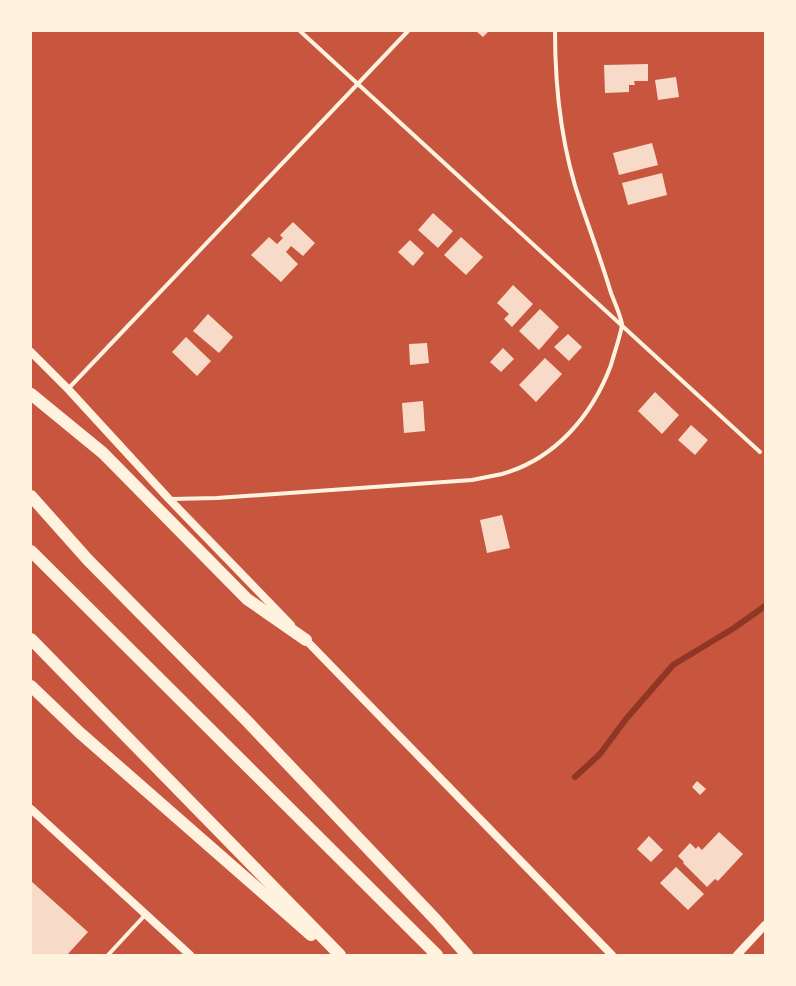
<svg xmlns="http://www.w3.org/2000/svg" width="796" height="986" viewBox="0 0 796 986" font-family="Manrope,sans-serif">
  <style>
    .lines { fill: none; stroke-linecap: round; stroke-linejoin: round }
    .stream { stroke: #8f3625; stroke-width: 6 }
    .building { fill: #f7dbc8 }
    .minor { stroke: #fff3e0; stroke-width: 4 }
    .secondary { stroke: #fff3e0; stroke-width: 8 }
    .motorway { stroke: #fff3e0; stroke-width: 12 }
  </style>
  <rect width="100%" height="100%" fill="#c8553d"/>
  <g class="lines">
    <!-- stream -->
    <path class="stream" d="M575 777 600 754 626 719 673 665 734 628 765 606"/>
  </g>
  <!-- building -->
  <g class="building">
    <path d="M476 31H489L483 37Z"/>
    <path d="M648 64V81H634L635 85H629V92L605 93 604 65Z"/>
    <path d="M676 77 679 97 658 100 655 80Z"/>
    <path d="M652 143 658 165 619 175 613 153Z"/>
    <path d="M662 173 667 195 628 205 622 183Z"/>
    <path d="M433 213 453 231 438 248 418 230Z"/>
    <path d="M293 222 315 243 303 256 291 246 286 252 298 264 281 282 251 255 269 237 277 244 283 238 280 235Z"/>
    <path d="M461 237 483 257 466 275 444 255Z"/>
    <path d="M410 240 424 253 413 266 398 252Z"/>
    <path d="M513 285 533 304 512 327 504 319 509 314 497 303Z"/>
    <path d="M540 309 559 327 539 350 519 331Z"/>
    <path d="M208 314 233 337 219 353 193 331Z"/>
    <path d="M568 334 582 347 569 361 554 347Z"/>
    <path d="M186 337 211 361 197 376 172 352Z"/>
    <path d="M427 343 429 363 410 365 409 344Z"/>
    <path d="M503 348 514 359 501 372 490 362Z"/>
    <path d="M545 358 562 374 536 402 519 385Z"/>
    <path d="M655 392 679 415 662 434 638 411Z"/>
    <path d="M423 401 425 431 404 433 402 403Z"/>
    <path d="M691 425 708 440 695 455 678 440Z"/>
    <path d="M502 515 510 548 487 553 480 520Z"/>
    <path d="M697 781 706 789 700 795 692 787Z"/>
    <path d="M719 832 743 854 718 881 715 879 707 887 683 863 684 862 678 856 690 843 696 849 698 846 702 850Z"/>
    <path d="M649 836 663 850 651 862 637 849Z"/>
    <path d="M676 867 704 894 688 910 660 883Z"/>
    <path d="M31 881 88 932 67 955H31Z"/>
  </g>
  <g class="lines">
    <!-- minor -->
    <g class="minor">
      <path d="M300 31 760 452"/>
      <path d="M68 389 408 31"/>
      <path d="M171 499 217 498 472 480C482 478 492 476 502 474 555 459 592 416 611 365 613 357 622 331 622 324 620 314 615 303 611 293 602 263 591 233 581 204 562 150 555 88 555 31"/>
      <path d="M108 955 146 914"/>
    </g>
    <!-- secondary -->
    <g class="secondary">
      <path d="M31 352 68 389 169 499 291 625"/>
      <path d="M303 637 612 955"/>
      <path d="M31 809 190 955"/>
      <path d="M737 955 765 925"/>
    </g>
    <!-- motorway -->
    <g class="motorway">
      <path d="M31 394 103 453 247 599 306 640"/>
      <path d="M31 496 88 560 246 720 436 920 467 955"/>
      <path d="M31 551 437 955"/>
      <path d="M31 639 340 955"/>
      <path d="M31 686 79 732 311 935"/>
    </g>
  </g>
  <!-- border -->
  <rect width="796" height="986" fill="none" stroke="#fff3e0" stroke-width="64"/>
</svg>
